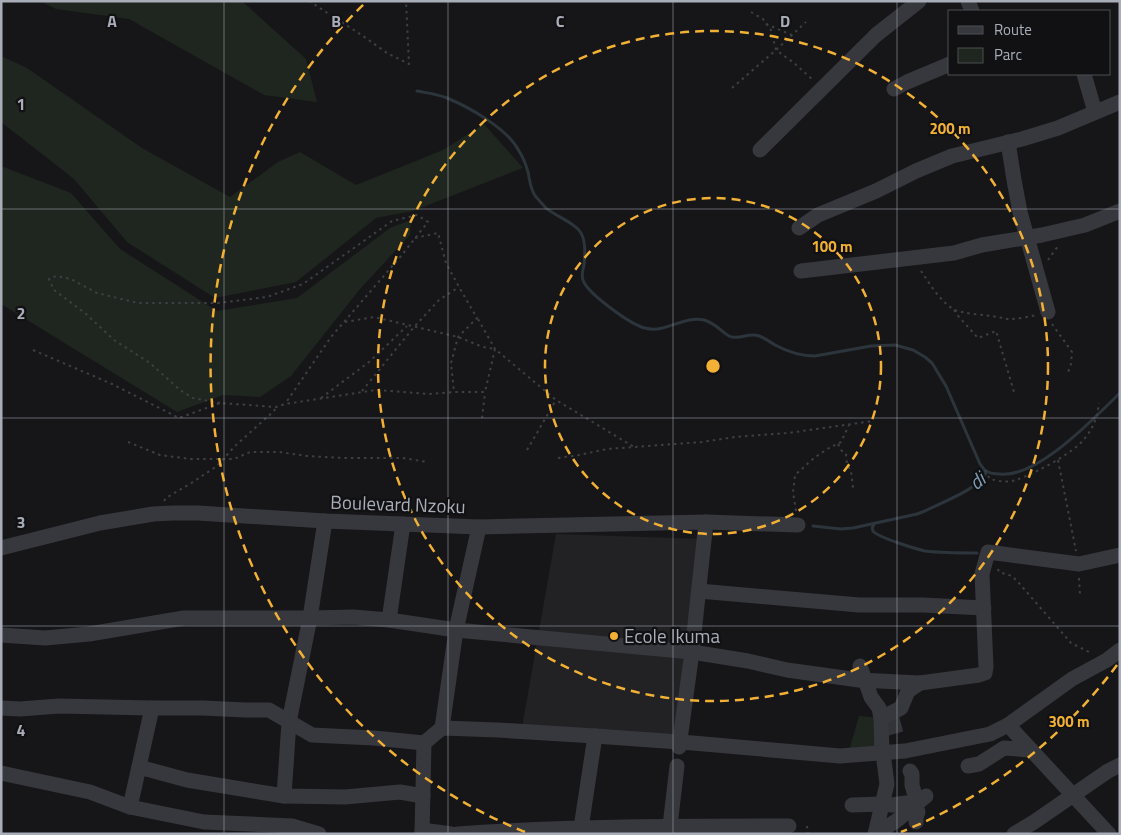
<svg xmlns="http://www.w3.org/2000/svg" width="1121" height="835" viewBox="0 0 1121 835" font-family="'Titillium Web',sans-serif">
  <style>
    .built { fill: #222225 }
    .green { fill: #1e261f }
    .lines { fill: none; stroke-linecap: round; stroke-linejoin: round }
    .stream { stroke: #2c353c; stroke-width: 3 }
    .minor-tunnel { stroke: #333438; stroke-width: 15; stroke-dasharray: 15 8; stroke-linecap: butt }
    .path { stroke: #3d3f44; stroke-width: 2; stroke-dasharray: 2.5 4; stroke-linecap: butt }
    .minor { stroke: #37383d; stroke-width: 15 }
    .grid { fill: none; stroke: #a8adb8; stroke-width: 1; stroke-opacity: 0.55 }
    .ring { fill: none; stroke: #f2b134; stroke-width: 2.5; stroke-dasharray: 9 6 }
    .poi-dot { fill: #f2b134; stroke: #111113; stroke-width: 2 }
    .labels { text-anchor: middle; stroke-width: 4.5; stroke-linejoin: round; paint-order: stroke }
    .street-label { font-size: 19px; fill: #a8adb8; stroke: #111113 }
    .poi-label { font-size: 19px; fill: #a8adb8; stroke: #111113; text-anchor: start }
    .water-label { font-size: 20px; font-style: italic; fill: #7f9bb3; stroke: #111113 }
    .grid-label { font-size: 16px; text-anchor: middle; font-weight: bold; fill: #a8adb8; stroke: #111113; stroke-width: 4.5; stroke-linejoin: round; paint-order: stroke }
    .centre { fill: #f2b134; stroke: #111113; stroke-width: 2.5 }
    .ring-label { font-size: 15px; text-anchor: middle; font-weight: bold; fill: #f2b134; stroke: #111113; stroke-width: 4.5; stroke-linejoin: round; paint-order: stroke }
  </style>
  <rect width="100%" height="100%" fill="#161618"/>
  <!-- built -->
  <path class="built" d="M556 534 702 539 678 743 521 733Z"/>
  <!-- green -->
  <g class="green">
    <path d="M40 1H242L306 59 317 102 264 95 129 19 56 9Z"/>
    <path d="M1 56 27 68 142 148 230 197 278 162 300 152 356 185 443 150 484 124 523 168 413 211 376 218 296 282 215 298 127 242 74 179 1 122Z"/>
    <path d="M1 166 71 193 120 249 217 311 297 298 390 228 411 220 410 235 360 289 291 376 260 397 223 395 177 412 1 304Z"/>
    <path d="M859 716 881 718 882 753 848 754Z"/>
  </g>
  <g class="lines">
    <!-- stream -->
    <g class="stream">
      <path d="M417 91C427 93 437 94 447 98 469 107 508 129 519 151 523 157 526 165 528 172 530 181 530 189 536 197 539 200 543 205 546 208 555 216 578 224 582 235 586 244 585 256 584 265 583 270 581 275 583 280 587 293 631 325 645 328 665 334 684 315 704 320 717 324 720 331 729 336 739 341 748 332 759 336 765 338 770 342 775 345 788 352 801 356 815 356L871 346 895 345 913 350 925 357 932 363 946 386 980 464C982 466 983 469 985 470 989 474 995 474 1000 474 1038 478 1094 418 1120 393"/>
      <path d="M874 524C873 527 871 527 873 531 877 537 916 549 925 551 942 553 960 553 977 553"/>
      <path d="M813 526 841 529 853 528 917 514 925 511C940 503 979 489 986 473L985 471"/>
    </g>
    <!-- minor-tunnel -->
    <path class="minor-tunnel" d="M892 719 897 737"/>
    <!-- path -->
    <g class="path">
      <path d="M309 1 363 36 387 53 409 64 406 1"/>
      <path d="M751 12 763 19 771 30 776 50 794 63 813 80"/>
      <path d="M766 24 792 35"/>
      <path d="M732 88 776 50 806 22"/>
      <path d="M415 238 438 233 446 263 459 287 477 318 458 337 451 363 454 392"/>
      <path d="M1048 260 1058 246"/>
      <path d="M921 271C930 284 939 300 953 309 962 314 987 315 998 317 1002 318 1006 319 1010 319 1018 319 1028 317 1036 315"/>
      <path d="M954 310 959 317 978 338 996 331 1014 392"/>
      <path d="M478 319 495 349"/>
      <path d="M345 322 374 317 458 337 483 347 495 349"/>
      <path d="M1052 324 1072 352 1071 364 1067 375"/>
      <path d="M33 350 112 384 179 418 220 403 276 407 285 404 376 390 429 394 454 392H485L495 349 556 400 634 447"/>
      <path d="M362 391 414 327 439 300 459 287"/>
      <path d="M321 398 369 362 407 326"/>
      <path d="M220 403 193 398 180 390 150 363 114 340 85 313 54 290 49 279 56 276 71 279 97 293 138 303H218L267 297 303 284 392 221 417 215 428 222 401 256 331 337 285 404"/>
      <path d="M482 418 485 393"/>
      <path d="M128 442 160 455 191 459H234L250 452H279L307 456 343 458H403L427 462"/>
      <path d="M838 444 841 450 846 454 847 464 851 471 853 488"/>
      <path d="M527 450 556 400"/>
      <path d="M558 458 579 455 607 449 702 442 735 437 788 433 873 421"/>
      <path d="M1058 460 1076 551"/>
      <path d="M985 470 990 479C998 481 1008 483 1016 480 1034 474 1074 453 1085 438 1094 427 1097 417 1099 403"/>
      <path d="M164 501 166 498 193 482 217 466 235 446 274 411 276 407"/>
      <path d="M796 511 793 492 795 475 814 458 829 448 841 442 849 425"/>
      <path d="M998 569 999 572 1012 576 1018 582 1071 643 1091 653"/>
      <path d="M1079 578 1080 595"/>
      <path d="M807 826 808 834"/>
    </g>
    <!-- minor -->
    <g class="minor">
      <path d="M968 1 972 11"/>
      <path d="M1084 74 1095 112"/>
      <path d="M894 89 907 82 950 64"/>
      <path d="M1008 142 1014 180 1020 212 1048 312"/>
      <path d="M760 150 876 35 919 1"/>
      <path d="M799 228 818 215 876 191 916 171 952 156 1022 139 1058 128 1120 102"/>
      <path d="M801 271 954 253 982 245 1042 235 1085 225 1120 211"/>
      <path d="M1 548 100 523 153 514 173 513H198L325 521 479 527 706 522 798 525"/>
      <path d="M699 591 859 605H923L984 608"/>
      <path d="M389 620 403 524"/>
      <path d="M1 635 45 638 89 634 184 618H310L353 617 389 620 456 630 692 652 748 661 787 670 859 680 920 683 979 675 985 673 986 667 982 574 988 552 1079 564 1120 555"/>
      <path d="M860 666 871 697 879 708 881 718 882 753"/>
      <path d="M1 708 20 709 59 706 152 708H203L245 710H269L312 735 374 738 424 743 442 728 498 730 595 736 693 743 840 756 905 751 990 734 1008 725 1072 679 1107 660 1120 650"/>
      <path d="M881 718 901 708 908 691 920 683"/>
      <path d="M1008 725 1109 834"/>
      <path d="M442 728 456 630 479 527"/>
      <path d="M679 747 692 652 706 522"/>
      <path d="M968 766 979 764 1004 748 1031 750"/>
      <path d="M139 767 187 780 284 796 345 797 400 792 423 796"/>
      <path d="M910 771 912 774V785L917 803"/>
      <path d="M1 773 90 792 130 807 204 822 292 826 319 834"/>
      <path d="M284 796 289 722 310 618 325 521"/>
      <path d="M852 805 882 804 892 805 906 803 915 805 918 812 916 817V822"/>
      <path d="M130 807 152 708"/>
      <path d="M670 826 677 766"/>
      <path d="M581 828 595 736"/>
      <path d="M422 830 451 834"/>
      <path d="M422 834 424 743"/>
      <path d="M457 834C567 826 678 826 789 826"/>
      <path d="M875 834 887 784 883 753"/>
      <path d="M876 834 896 821 926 796"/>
      <path d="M1014 834 1034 822 1108 771 1120 765"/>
    </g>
  </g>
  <!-- grid -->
  <path class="grid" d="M224 1V834M448 1V834M673 1V834M897 1V834M1 209H1120M1 418H1120M1 626H1120"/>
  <!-- distance rings -->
  <g class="ring">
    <circle cx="713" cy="366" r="168"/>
    <circle cx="713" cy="366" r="335"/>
    <path d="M1117 665A503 503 0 0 1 901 832M525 832A503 503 0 0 1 364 4"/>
  </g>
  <!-- markers -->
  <circle class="poi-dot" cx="614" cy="636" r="5"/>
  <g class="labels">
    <!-- street labels -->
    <g class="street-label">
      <text transform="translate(398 504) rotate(2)" y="7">Boulevard Nzoku</text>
    </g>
    <!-- poi labels -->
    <g class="poi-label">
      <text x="624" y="643">Ecole Ikuma</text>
    </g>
    <!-- water labels -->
    <g class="water-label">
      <text transform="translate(977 481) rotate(-39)" y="7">di</text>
    </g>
  </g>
  <g class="grid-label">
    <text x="112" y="27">A</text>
    <text x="336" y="27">B</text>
    <text x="560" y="27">C</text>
    <text x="785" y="27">D</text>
    <text x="21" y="110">1</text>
    <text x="21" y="319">2</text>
    <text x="21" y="528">3</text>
    <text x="21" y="736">4</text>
  </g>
  <circle cx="713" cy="366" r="8" class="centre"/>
  <g class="ring-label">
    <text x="950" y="134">200 m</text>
    <text x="832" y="252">100 m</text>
    <text x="1069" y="727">300 m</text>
  </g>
  <!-- border -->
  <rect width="1121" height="835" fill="none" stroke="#a8adb8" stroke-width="5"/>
  <!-- legend -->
  <rect x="948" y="10" width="162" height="65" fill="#111113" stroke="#4d4f55"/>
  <rect x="958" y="26" width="25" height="8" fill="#37383d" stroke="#4d4f55"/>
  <text x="994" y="35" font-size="15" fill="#a8adb8">Route</text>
  <rect x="958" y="48" width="25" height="15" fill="#1e261f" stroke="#4d4f55"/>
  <text x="994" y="60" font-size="15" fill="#a8adb8">Parc</text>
</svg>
